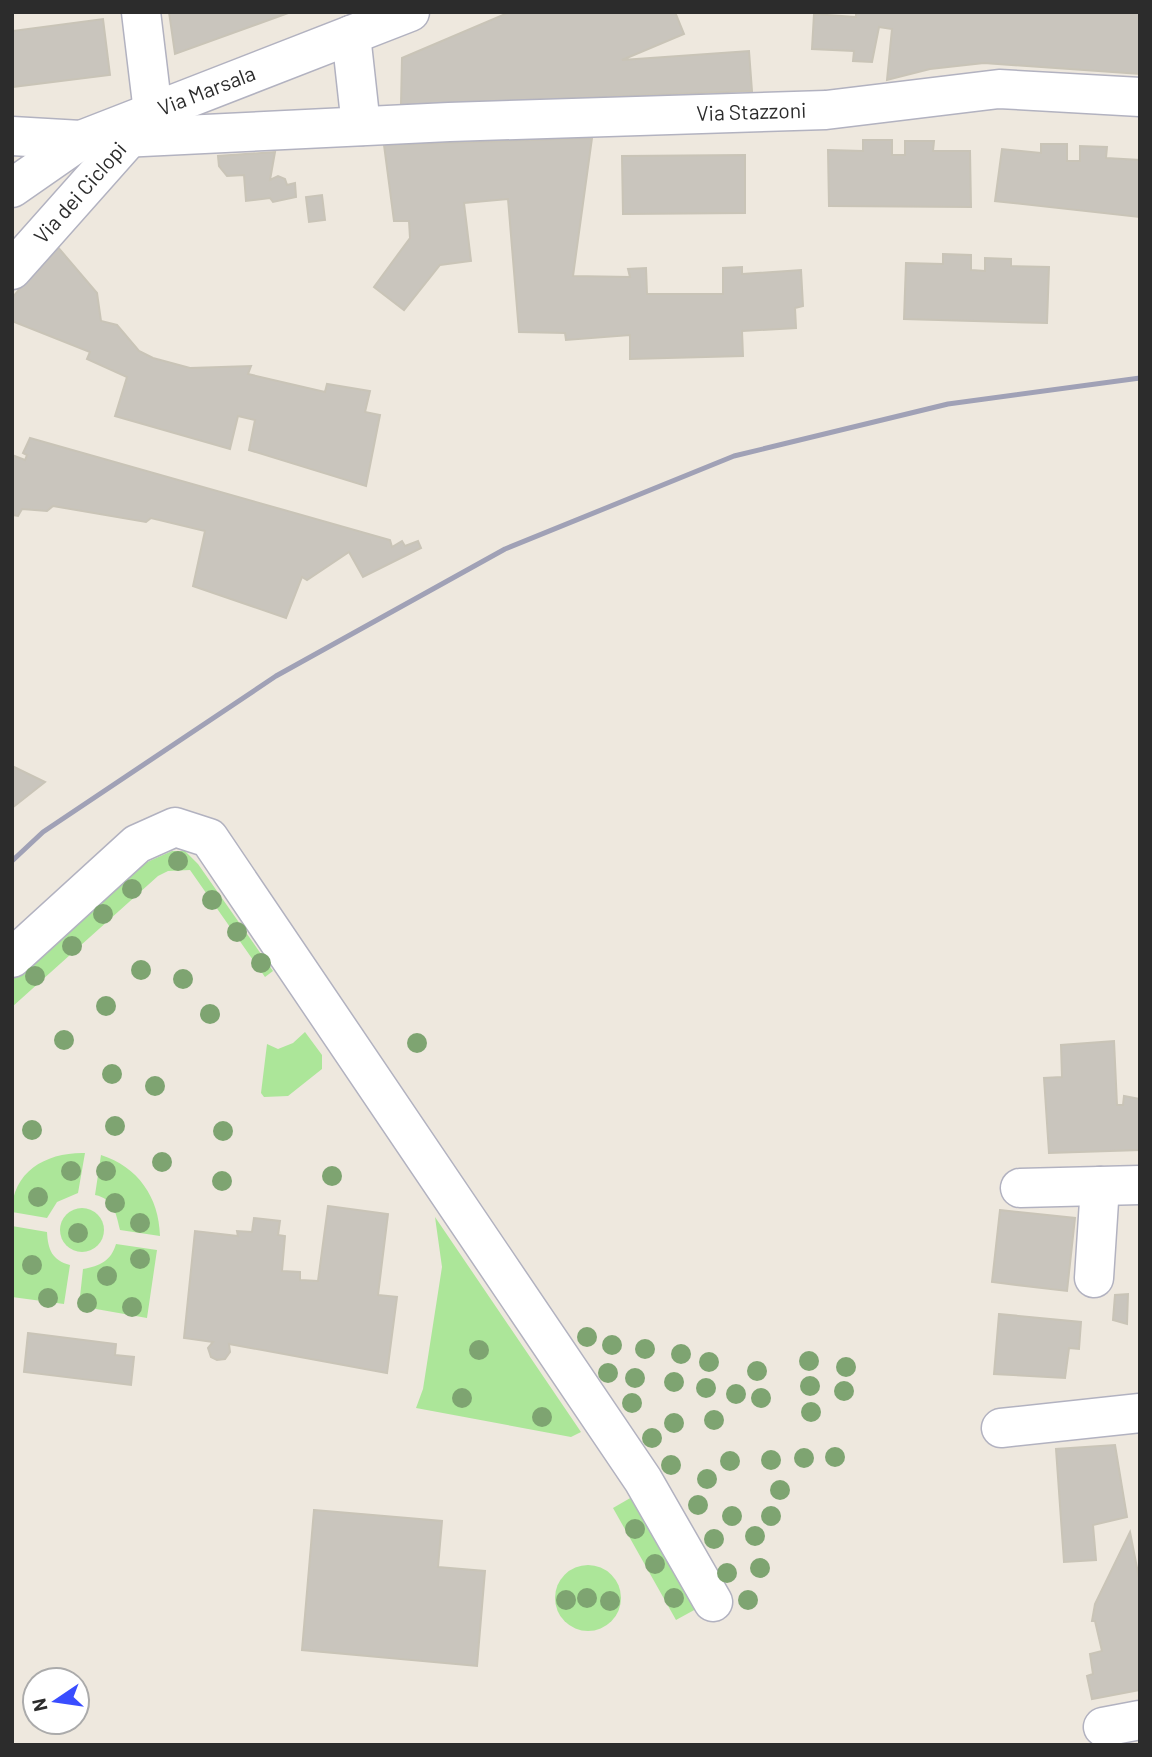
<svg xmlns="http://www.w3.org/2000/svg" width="1152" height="1757" viewBox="0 0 1152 1757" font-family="Barlow,sans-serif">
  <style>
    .green { fill: #ace699 }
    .building { fill: #c9c5bd; stroke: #c9c4b7; stroke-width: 2 }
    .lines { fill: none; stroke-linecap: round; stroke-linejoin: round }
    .minor-casing { stroke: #b2b2c0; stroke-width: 41 }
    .secondary-casing { stroke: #b2b2c0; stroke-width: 41 }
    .minor { stroke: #fff; stroke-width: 38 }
    .secondary { stroke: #fff; stroke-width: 38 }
    .rail { stroke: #a0a1b6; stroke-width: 5 }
    .tree { fill: #7ea471 }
    .labels { text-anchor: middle; stroke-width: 7; stroke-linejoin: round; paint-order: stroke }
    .street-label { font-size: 21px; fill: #2c2c2c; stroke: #fff }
  </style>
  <rect width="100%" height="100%" fill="#eee8de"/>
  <!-- green -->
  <g class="green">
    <path d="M172 851H185L198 864 273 971 265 977 190 870 168 871 158 876 12 1007V980L145 863Z"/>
    <path d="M305 1032 322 1055V1069L288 1096 264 1097 261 1093 267 1044 278 1049 293 1043Z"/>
    <path d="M85 1153 78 1193 57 1202 47 1218 12 1212C12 1171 47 1152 85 1153Z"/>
    <path d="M101 1155C138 1167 159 1197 160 1236L120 1230C116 1213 114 1199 95 1195Z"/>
    <circle cx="82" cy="1230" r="22"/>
    <path d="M435 1217 581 1432 571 1437 416 1408 423 1389 442 1267Z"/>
    <path d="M12 1226 47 1232C48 1250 52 1260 70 1265L64 1304 12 1297Z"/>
    <path d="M116 1244 157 1250 147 1318 79 1306 83 1269C100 1266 111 1261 116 1244Z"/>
    <path d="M632 1497 696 1609 676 1620 613 1508Z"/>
    <circle cx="588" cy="1598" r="33"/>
  </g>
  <!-- building -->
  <g class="building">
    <path d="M169 12H291L175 54Z"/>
    <path d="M510 12H675L684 34 622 60 749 51 752 91 401 105 402 58Z"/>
    <path d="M856 12H1140V74L984 63 930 69 887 80 892 29 879 27 872 62 853 61 854 51 812 49 814 14 856 17Z"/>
    <path d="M103 19 110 75 12 87V28L13 31Z"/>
    <path d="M592 138 573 276 630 277 628 269 646 268 647 294H723V268L742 267V274L801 270 803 306 795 308 796 328 742 331 743 356 630 359V335L566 340 565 333 519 332 508 199 464 203 471 261 440 265 404 310 374 287 410 238 409 221H394L384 145Z"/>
    <path d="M863 140H892V155H905V141H934L933 151H970L971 207 829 206 828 150 863 151Z"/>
    <path d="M1041 144H1067V161H1080V146L1107 147 1106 158 1140 160 1139 217 995 201 1002 149 1041 153Z"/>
    <path d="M275 152 270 180 278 176 285 179 287 185 295 183 296 197 273 202 270 198 246 201 244 175 227 176 219 166 218 156Z"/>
    <path d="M745 155V213L623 214 622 156Z"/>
    <path d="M322 195 325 220 309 222 306 197Z"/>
    <path d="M56 245 97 293 101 321 117 325 139 351 153 358 190 368 251 366 248 374 325 392 327 384 370 391 365 412 380 415 366 486 249 450 255 420 238 416 230 449 115 416 127 377 87 359 90 352 12 321V298Z"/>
    <path d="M943 254 971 255V270L985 271V258L1011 259V266L1049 267 1047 323 904 319 906 263 943 264Z"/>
    <path d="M30 438 390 540 392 547 402 541 405 546 418 541 421 548 363 577 349 552 307 580 302 577 286 618 193 586 205 531 151 518 146 522 53 506 47 511 22 509 18 516 12 515V455L25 460 27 455 23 453Z"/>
    <path d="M12 766 45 782 12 808Z"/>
    <path d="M1114 1041 1117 1105H1123L1124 1096 1140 1099V1150L1049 1153 1044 1078 1062 1077 1061 1045Z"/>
    <path d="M328 1206 388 1214 378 1295 397 1297 387 1373 229 1344 230 1352 225 1359 217 1360 211 1357 208 1348 213 1342 184 1338 195 1231 238 1236 237 1231 252 1232 254 1218 280 1221 278 1235 285 1236 282 1271 300 1272V1280L318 1281Z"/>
    <path d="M1000 1210 1075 1218 1067 1291 992 1282Z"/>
    <path d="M1128 1294 1127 1324 1113 1320 1115 1295Z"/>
    <path d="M999 1314 1081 1322 1079 1349 1069 1348 1065 1378 994 1374Z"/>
    <path d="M28 1333 116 1344 115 1355 134 1357 131 1385 24 1372Z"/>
    <path d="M1115 1445 1127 1517 1093 1525 1096 1560 1064 1562 1056 1449Z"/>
    <path d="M314 1510 442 1521 438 1567 485 1571 477 1666 302 1650Z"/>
    <path d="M1130 1532 1140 1583V1690L1092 1699 1087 1676 1093 1674 1090 1654 1102 1651 1095 1621H1092L1095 1604Z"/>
  </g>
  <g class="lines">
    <defs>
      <g id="minor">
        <path d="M141 12 153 112"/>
        <path d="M351 35 361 126"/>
        <path id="s1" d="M12 136 81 140 449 122 826 110 999 89 1140 97"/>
        <path id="s2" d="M12 270 139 127"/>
        <path d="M12 958 137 844 175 827 209 838 643 1480 713 1602"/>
        <path d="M1020 1188 1140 1185"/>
        <path d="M1094 1278 1100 1186"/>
        <path d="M1001 1428 1140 1413"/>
        <path d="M1103 1727 1140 1720"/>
      </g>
      <g id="secondary">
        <path id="s3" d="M12 188 81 140 410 12"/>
      </g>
    </defs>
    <!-- minor casing -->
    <use href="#minor" class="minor-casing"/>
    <!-- secondary casing -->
    <use href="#secondary" class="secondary-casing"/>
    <!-- minor -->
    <use href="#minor" class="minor"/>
    <!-- secondary -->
    <use href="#secondary" class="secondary"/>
    <!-- rail -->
    <path class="rail" d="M12 861 43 832 276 676 505 549 734 456 948 404 1140 378"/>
  </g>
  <!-- trees -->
  <g class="tree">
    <circle cx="178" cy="861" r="10"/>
    <circle cx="132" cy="889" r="10"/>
    <circle cx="212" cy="900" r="10"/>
    <circle cx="103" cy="914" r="10"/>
    <circle cx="237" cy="932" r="10"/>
    <circle cx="72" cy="946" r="10"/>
    <circle cx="261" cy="963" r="10"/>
    <circle cx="141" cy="970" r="10"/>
    <circle cx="35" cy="976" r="10"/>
    <circle cx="183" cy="979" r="10"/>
    <circle cx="106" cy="1006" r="10"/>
    <circle cx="210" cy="1014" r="10"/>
    <circle cx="64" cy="1040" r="10"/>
    <circle cx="417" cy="1043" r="10"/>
    <circle cx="112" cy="1074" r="10"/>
    <circle cx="155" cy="1086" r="10"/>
    <circle cx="115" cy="1126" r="10"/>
    <circle cx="32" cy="1130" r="10"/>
    <circle cx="223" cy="1131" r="10"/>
    <circle cx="162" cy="1162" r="10"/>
    <circle cx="71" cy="1171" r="10"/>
    <circle cx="106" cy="1171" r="10"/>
    <circle cx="332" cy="1176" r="10"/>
    <circle cx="222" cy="1181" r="10"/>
    <circle cx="38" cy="1197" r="10"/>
    <circle cx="115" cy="1203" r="10"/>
    <circle cx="140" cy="1223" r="10"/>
    <circle cx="78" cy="1233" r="10"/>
    <circle cx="140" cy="1259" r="10"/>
    <circle cx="32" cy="1265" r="10"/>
    <circle cx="107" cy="1276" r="10"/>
    <circle cx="48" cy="1298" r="10"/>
    <circle cx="87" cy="1303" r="10"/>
    <circle cx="132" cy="1307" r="10"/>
    <circle cx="587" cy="1337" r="10"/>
    <circle cx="612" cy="1345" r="10"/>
    <circle cx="645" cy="1349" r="10"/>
    <circle cx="479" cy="1350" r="10"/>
    <circle cx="681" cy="1354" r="10"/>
    <circle cx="809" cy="1361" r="10"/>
    <circle cx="709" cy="1362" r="10"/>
    <circle cx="846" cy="1367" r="10"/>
    <circle cx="757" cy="1371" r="10"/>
    <circle cx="608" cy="1373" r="10"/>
    <circle cx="635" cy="1378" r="10"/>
    <circle cx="674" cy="1382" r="10"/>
    <circle cx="810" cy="1386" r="10"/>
    <circle cx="706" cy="1388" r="10"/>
    <circle cx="844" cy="1391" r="10"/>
    <circle cx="736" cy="1394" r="10"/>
    <circle cx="462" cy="1398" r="10"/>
    <circle cx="761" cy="1398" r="10"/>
    <circle cx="632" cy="1403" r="10"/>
    <circle cx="811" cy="1412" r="10"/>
    <circle cx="542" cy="1417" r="10"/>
    <circle cx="714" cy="1420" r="10"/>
    <circle cx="674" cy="1423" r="10"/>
    <circle cx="652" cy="1438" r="10"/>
    <circle cx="835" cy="1457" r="10"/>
    <circle cx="804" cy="1458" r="10"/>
    <circle cx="771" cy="1460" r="10"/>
    <circle cx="730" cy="1461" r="10"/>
    <circle cx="671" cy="1465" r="10"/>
    <circle cx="707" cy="1479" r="10"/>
    <circle cx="780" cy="1490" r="10"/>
    <circle cx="698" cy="1505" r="10"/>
    <circle cx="732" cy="1516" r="10"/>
    <circle cx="771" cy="1516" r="10"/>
    <circle cx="635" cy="1529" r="10"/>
    <circle cx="755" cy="1536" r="10"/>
    <circle cx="714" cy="1539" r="10"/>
    <circle cx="655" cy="1564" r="10"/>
    <circle cx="760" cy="1568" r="10"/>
    <circle cx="727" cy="1573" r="10"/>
    <circle cx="587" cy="1598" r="10"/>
    <circle cx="674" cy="1598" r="10"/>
    <circle cx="566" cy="1600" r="10"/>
    <circle cx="748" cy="1600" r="10"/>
    <circle cx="610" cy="1601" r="10"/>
  </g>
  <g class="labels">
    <!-- street labels -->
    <g class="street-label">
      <text dy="7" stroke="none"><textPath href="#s3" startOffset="219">Via Marsala</textPath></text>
      <text dy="7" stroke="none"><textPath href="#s1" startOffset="740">Via Stazzoni</textPath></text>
      <text dy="7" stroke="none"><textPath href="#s2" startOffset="103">Via dei Ciclopi</textPath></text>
    </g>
  </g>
  <!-- border -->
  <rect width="1152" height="1757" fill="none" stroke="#2c2c2c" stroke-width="28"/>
  <!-- north arrow -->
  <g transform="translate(56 1701) rotate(257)"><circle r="33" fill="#ffffff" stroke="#ababab" stroke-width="2"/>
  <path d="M0-5L12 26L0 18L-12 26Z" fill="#394dff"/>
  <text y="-10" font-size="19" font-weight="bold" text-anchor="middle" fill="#2c2c2c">N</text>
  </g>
</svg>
